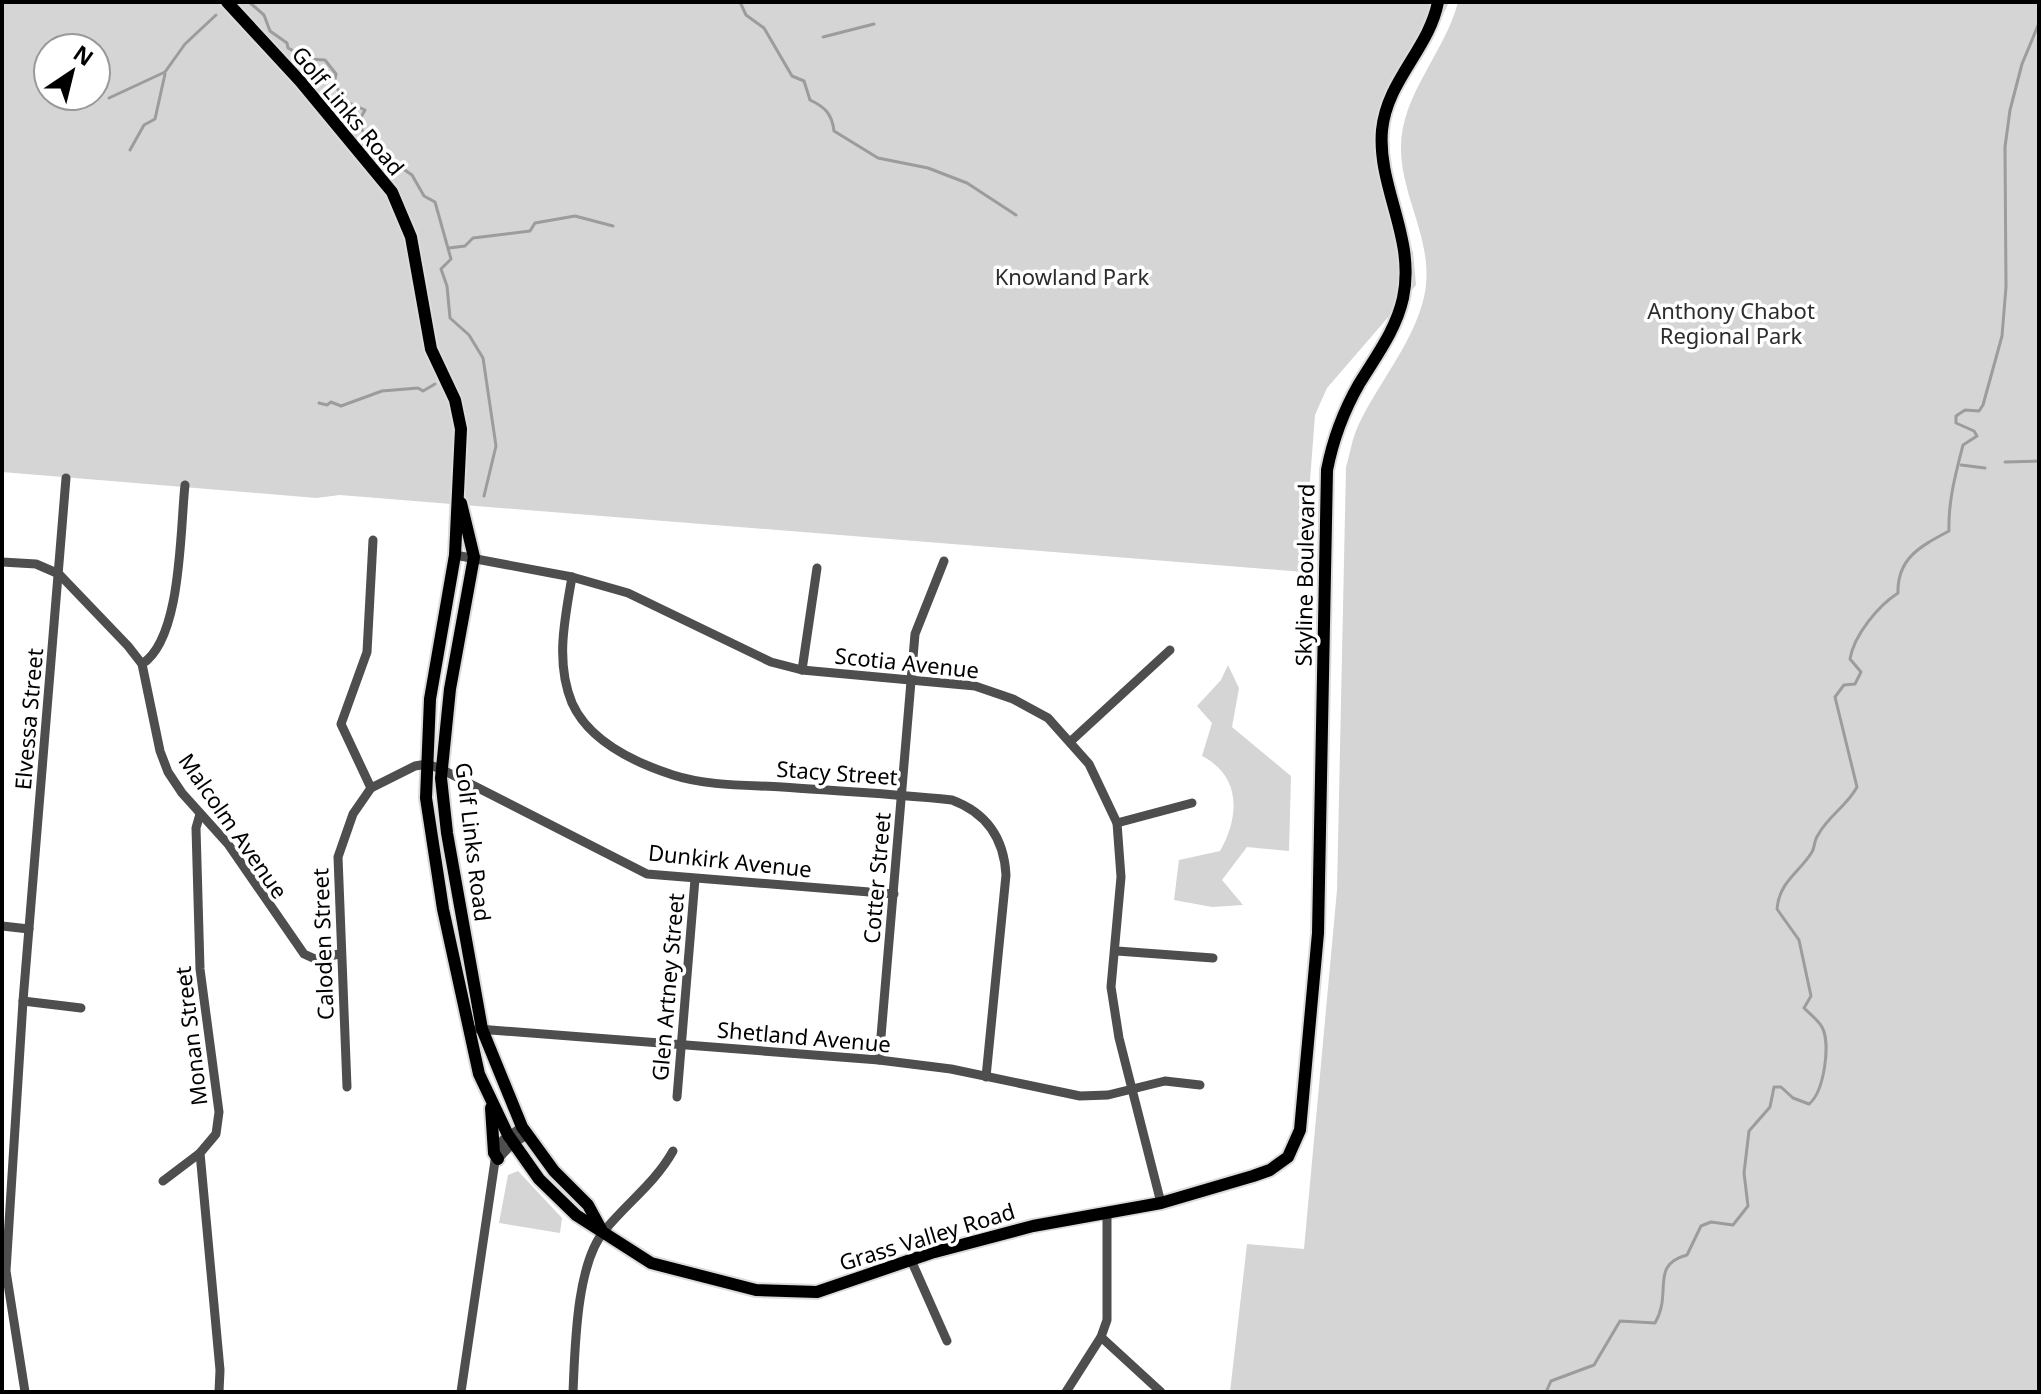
<svg xmlns="http://www.w3.org/2000/svg" width="2041" height="1394" viewBox="0 0 2041 1394" font-family="'Noto Sans',sans-serif">
  <style>
    .green { fill: #d5d5d5; fill-rule: evenodd }
    .lines { fill: none; stroke-linecap: round; stroke-linejoin: round }
    .stream { stroke: #9c9c9c; stroke-width: 3 }
    .major-casing { stroke: #dbdbdb; stroke-width: 16 }
    .minor { stroke: #4e4e4e; stroke-width: 9 }
    .major { stroke: #000; stroke-width: 12 }
    .labels { text-anchor: middle; stroke-width: 7; stroke-linejoin: round; paint-order: stroke }
    .street-label { font-size: 22px; fill: #000; stroke: #fff }
    .park-label { font-size: 22px; fill: #2c2c2c; stroke: #fff }
  </style>
  <rect width="100%" height="100%" fill="#fff"/>
  <!-- green -->
  <g class="green">
    <path d="M2 2H1449L1442 17 1428 32 1388 116 1385 160 1404 234 1413 252 1416 285 1327 388 1315 415 1303 572 414 501 340 495 316 498 2 472ZM48 48H96V96H48Z"/>
    <path d="M1458 2H2039V1392H1230L1247 1244 1304 1249 1337 890 1346 467C1350 454 1352 439 1358 426 1378 383 1413 344 1424 297 1436 243 1401 199 1401 148 1401 94 1445 53 1458 2Z"/>
    <path d="M1228 665 1239 688 1232 727 1291 776 1289 851 1247 847 1222 880 1243 905 1212 907 1174 900 1179 860 1220 851C1240 816 1241 776 1202 756L1212 723 1197 706 1221 680Z"/>
    <path d="M518 1171 562 1218 560 1233 499 1223 508 1175Z"/>
  </g>
  <g class="lines">
    <!-- stream -->
    <g class="stream">
      <path d="M249 2 264 15 270 31 287 43 288 48 309 59 325 60 336 74 334 84 347 102 365 110 357 124 383 155 412 175 424 196 435 202 451 259 441 269 447 286 450 318 469 335 483 358 496 446 484 496"/>
      <path d="M740 2 746 15 764 28 792 76 804 81 810 100C825 107 832 114 834 131L878 158 928 168 967 183 1016 215"/>
      <path d="M823 37 874 24"/>
      <path d="M109 98 165 72 185 44 216 15"/>
      <path d="M130 150 144 125 155 119 165 74"/>
      <path d="M449 248 465 246 473 238 530 231 535 223 575 216 613 226"/>
      <path d="M319 403 327 405 331 402 341 406 382 391 418 388 423 391 435 384"/>
      <path d="M2005 462 2039 461"/>
      <path d="M1961 465 1985 468"/>
      <path d="M1546 1392 1551 1381 1594 1365 1620 1321 1655 1323C1673 1293 1649 1265 1687 1255L1701 1226 1711 1222 1733 1225 1748 1206 1744 1173 1749 1131 1770 1107 1774 1087H1781L1793 1098 1809 1104C1824 1092 1831 1044 1822 1027 1818 1020 1810 1014 1804 1008L1811 996 1799 940 1777 909C1779 882 1799 873 1812 852 1815 847 1814 840 1818 835 1828 816 1847 806 1857 787L1835 697 1844 685 1855 684 1861 672 1850 659C1854 635 1878 606 1898 593 1897 558 1921 546 1949 531 1948 501 1956 472 1963 445L1977 436 1974 431 1956 423V416L1965 410 1979 411 1983 405 2002 336 2006 287 2005 147 2010 110 2022 64 2039 23"/>
    </g>
    <defs>
      <g id="major">
        <path d="M227 2 300 81 392 192 411 237 431 349 455 400 461 429 455 555 430 699 426 798 443 909 479 1074 508 1135 539 1179 576 1215 651 1263 756 1290 817 1292 931 1253 1033 1226 1161 1203 1253 1176 1270 1170 1288 1157 1300 1130 1318 933 1327 470C1333 439 1343 412 1359 384 1376 356 1396 330 1403 298 1416 238 1377 187 1382 130 1387 80 1429 49 1438 2"/>
        <path d="M461 503 474 557 450 689 441 778 447 833 482 1029 522 1127 554 1171 588 1205 601 1229"/>
        <path d="M491 1108 494 1153 498 1159"/>
      </g>
    </defs>
    <!-- major casing -->
    <use href="#major" class="major-casing"/>
    <!-- minor -->
    <g class="minor">
      <path d="M455 555 572 577 628 593 771 662 802 670 975 686 1013 699 1048 718 1089 764 1117 823 1121 877 1111 987 1119 1038 1161 1203"/>
      <path d="M2 562 36 564 59 574 128 646 142 664 160 751 168 772 182 793 228 844 304 954 315 959 339 954"/>
      <path d="M572 577C565 618 555 662 572 703 589 741 636 763 673 775 707 786 747 785 782 787 839 791 895 794 952 800 987 813 1004 838 1006 875L986 1077"/>
      <path d="M142 664C182 639 180 529 185 485"/>
      <path d="M802 670 817 568"/>
      <path d="M1071 741 1170 650"/>
      <path d="M371 788 341 724 367 652 373 540"/>
      <path d="M200 814 196 828 200 969 219 1112 216 1134 200 1153 220 1370 219 1392"/>
      <path d="M1117 823 1192 803"/>
      <path d="M2 926 29 929"/>
      <path d="M1117 951 1213 958"/>
      <path d="M23 1001 81 1008"/>
      <path d="M478 1029 879 1060 951 1069 1080 1096 1108 1095 1165 1081 1200 1085"/>
      <path d="M879 1060 915 634 944 561"/>
      <path d="M347 1087 338 857 353 814 371 788 415 766 427 764 441 769 647 874 894 894"/>
      <path d="M677 1097 695 879"/>
      <path d="M498 1159 513 1143 527 1135"/>
      <path d="M163 1181 200 1153"/>
      <path d="M911 1260 947 1341"/>
      <path d="M1101 1337 1161 1392"/>
      <path d="M25 1392 6 1271 23 1001 66 478"/>
      <path d="M461 1392 496 1154 503 1140 522 1127"/>
      <path d="M573 1392C575 1349 576 1263 605 1230 628 1202 655 1183 673 1151"/>
      <path d="M1066 1392 1101 1337 1107 1320V1213"/>
    </g>
    <!-- major -->
    <use href="#major" class="major"/>
  </g>
  <g class="labels">
    <!-- street labels -->
    <g class="street-label">
      <text transform="translate(348 111) rotate(50)" y="8">Golf Links Road</text>
      <text transform="translate(1305 575) rotate(-89)" y="8">Skyline Boulevard</text>
      <text transform="translate(907 663) rotate(6)" y="8">Scotia Avenue</text>
      <text transform="translate(29 719) rotate(-85)" y="8">Elvessa Street</text>
      <text transform="translate(837 773) rotate(4)" y="8">Stacy Street</text>
      <text transform="translate(233 826) rotate(55)" y="8">Malcolm Avenue</text>
      <text transform="translate(473 842) rotate(83)" y="8">Golf Links Road</text>
      <text transform="translate(730 861) rotate(6)" y="8">Dunkirk Avenue</text>
      <text transform="translate(877 878) rotate(-85)" y="8">Cotter Street</text>
      <text transform="translate(323 944) rotate(-92)" y="8">Caloden Street</text>
      <text transform="translate(668 987) rotate(-85)" y="8">Glen Artney Street</text>
      <text transform="translate(191 1036) rotate(-97)" y="8">Monan Street</text>
      <text transform="translate(804 1037) rotate(5)" y="8">Shetland Avenue</text>
      <text transform="translate(927 1237) rotate(-17)" y="8">Grass Valley Road</text>
    </g>
    <!-- park labels -->
    <g class="park-label">
      <text x="1072" y="285">Knowland Park</text>
      <text x="1731" y="319">Anthony Chabot<tspan x="1731" dy="25">Regional Park</tspan></text>
    </g>
  </g>
  <!-- border -->
  <rect width="2041" height="1394" fill="none" stroke="#000000" stroke-width="8"/>
  <!-- north arrow -->
  <g transform="translate(72 72) rotate(35)"><circle r="38" fill="#ffffff" stroke="#999999" stroke-width="2"/>
  <path d="M0-6L14 30L0 20L-14 30Z" fill="#000000"/>
  <text y="-12" font-size="22" font-weight="bold" text-anchor="middle" fill="#000000">N</text>
  </g>
</svg>
